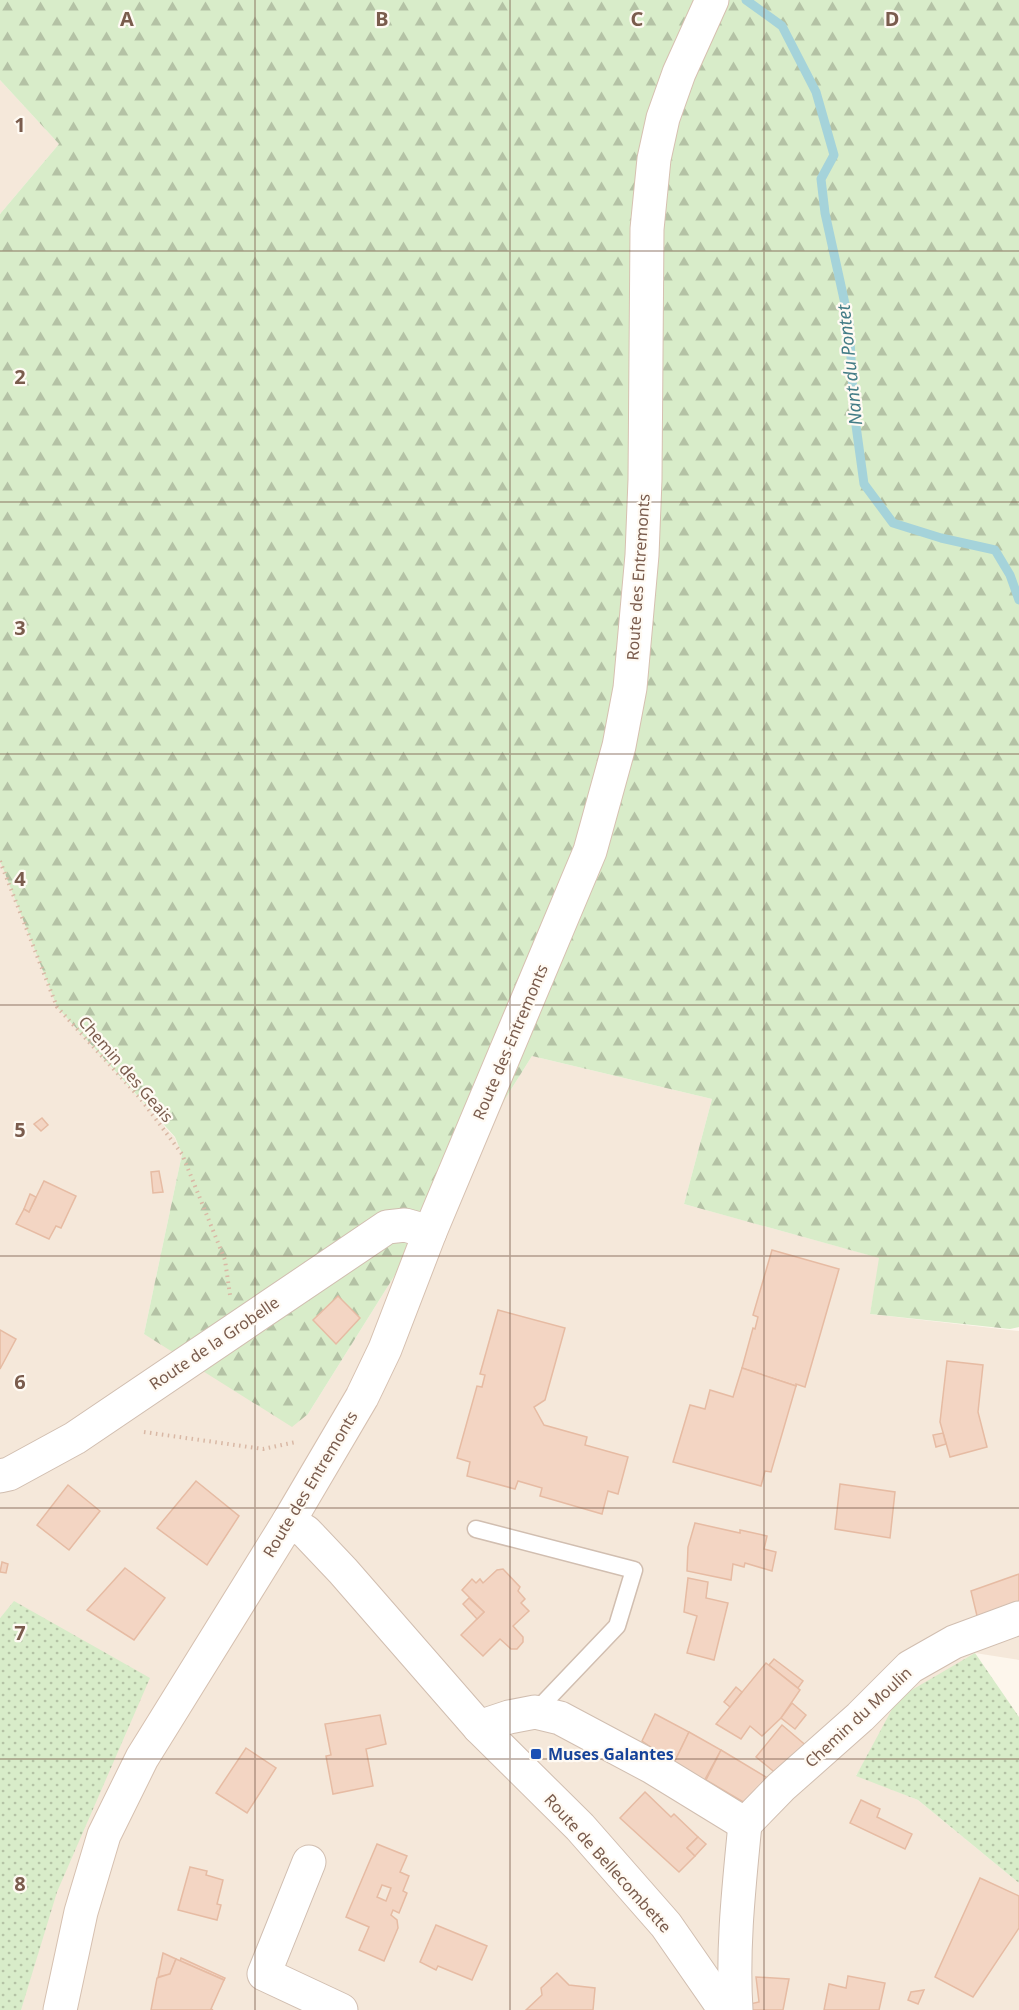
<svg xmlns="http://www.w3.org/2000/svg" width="1019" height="2010" viewBox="0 0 1019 2010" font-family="'Noto Sans',sans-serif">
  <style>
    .residential { fill: #f5e8da }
    .grass { fill: url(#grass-dots) }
    .forest { fill: url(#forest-firs) }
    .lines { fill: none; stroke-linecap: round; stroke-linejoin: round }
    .stream { stroke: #a5d3da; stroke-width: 9 }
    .building { fill: #f3d5c3; stroke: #e6bba3; stroke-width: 1.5; fill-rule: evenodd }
    .lane-casing { stroke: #d1beb0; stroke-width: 19 }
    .street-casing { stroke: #d1beb0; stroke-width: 35 }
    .secondary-casing { stroke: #d6c0b0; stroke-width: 35 }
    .path { stroke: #d9b8a5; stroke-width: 4; stroke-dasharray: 1.5 4.5; stroke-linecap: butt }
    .lane { stroke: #fff; stroke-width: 16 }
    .street { stroke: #fff; stroke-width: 33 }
    .secondary { stroke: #fff; stroke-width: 33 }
    .grid { fill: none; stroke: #7a5c4d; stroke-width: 1.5; stroke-opacity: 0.55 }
    .transit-dot { fill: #1a4fb4; stroke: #fffaf3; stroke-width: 2 }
    .labels { text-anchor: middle; stroke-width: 4.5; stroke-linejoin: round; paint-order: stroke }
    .street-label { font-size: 16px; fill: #7a5c4d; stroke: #fffaf3 }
    .transit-label { font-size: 16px; font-weight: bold; fill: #164399; stroke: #fffaf3; text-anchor: start }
    .water-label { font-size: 18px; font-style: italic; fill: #437c86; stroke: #fffaf3 }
    .grid-label { font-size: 20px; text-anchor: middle; font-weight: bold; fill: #7a5c4d; stroke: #fffaf3; stroke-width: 4.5; stroke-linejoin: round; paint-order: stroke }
  </style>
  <defs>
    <pattern id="grass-dots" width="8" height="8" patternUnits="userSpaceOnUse" patternTransform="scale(1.5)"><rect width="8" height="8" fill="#d8ecc9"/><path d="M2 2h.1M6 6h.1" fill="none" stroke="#b4c2a5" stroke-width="1.8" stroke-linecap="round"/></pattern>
    <pattern id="forest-firs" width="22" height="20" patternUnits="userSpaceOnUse" patternTransform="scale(1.5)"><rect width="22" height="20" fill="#d8ecc9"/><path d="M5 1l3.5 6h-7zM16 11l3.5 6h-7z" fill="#b4c2a5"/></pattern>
  </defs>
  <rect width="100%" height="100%" fill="#fdf6ec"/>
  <!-- residential -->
  <g class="residential">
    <path d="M0 80 59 144 0 214Z"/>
    <path d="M0 861 57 1007 175 1138 182 1154 144 1334 308 1414 532 1056 712 1099 684 1204 880 1258 870 1314 1019 1331V1660L975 1653 856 1775 918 1800 1019 1883V2010H5L14 1602 0 1618Z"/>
  </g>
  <!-- grass -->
  <g class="grass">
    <path d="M14 1601 150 1678 57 1892 21 2010H0V1618Z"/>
    <path d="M975 1653 1019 1717V1883L918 1800 856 1776 898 1698Z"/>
  </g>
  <!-- forest -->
  <path class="forest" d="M0 0H1019V1327L1010 1329 870 1314 879 1258 684 1204 712 1099 532 1056 308 1414 292 1427 144 1334 182 1154 175 1137 57 1007 0 861V214L59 144 0 80Z"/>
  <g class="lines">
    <!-- stream -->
    <path class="stream" d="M746 0 782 26 816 92 834 155 821 179 825 213 849 322 854 411 864 484 893 523 941 538 995 550 1010 575 1019 600"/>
  </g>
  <!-- building -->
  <g class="building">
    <path d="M42 1118 48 1125 41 1131 34 1124Z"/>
    <path d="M159 1171 163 1192 153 1193 151 1172Z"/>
    <path d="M44 1181 76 1196 61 1228 56 1226 49 1239 16 1224 24 1209 29 1212Z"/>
    <path d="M30 1194 36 1197 29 1212 24 1209Z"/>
    <path d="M772 1250 839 1269 805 1387 796 1384V1386L742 1368 753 1328 755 1329 758 1317 753 1315Z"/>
    <path d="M338 1296 360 1318 336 1344 313 1320Z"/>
    <path d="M498 1310 565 1328 545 1400 534 1407 544 1425 587 1437 585 1445 628 1457 618 1494 608 1491 602 1514 540 1496 542 1488 518 1481 515 1489 467 1476 470 1462 457 1458 477 1386 482 1387 485 1375 480 1374Z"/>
    <path d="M0 1330 16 1339 0 1369Z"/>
    <path d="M947 1361 983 1365 978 1412 987 1447 950 1457 940 1422Z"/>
    <path d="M742 1368 796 1386 771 1472 765 1471 761 1486 673 1462 690 1405 705 1409 710 1390 733 1397Z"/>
    <path d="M943 1433 946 1444 936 1447 933 1435Z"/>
    <path d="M196 1481 239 1516 207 1565 157 1528Z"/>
    <path d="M840 1484 895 1492 890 1538 835 1529Z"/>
    <path d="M68 1485 100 1511 69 1550 37 1525Z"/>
    <path d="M695 1523 740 1533V1530L767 1536 764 1549 776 1552 772 1571 745 1563 744 1567 733 1564 731 1580 687 1571 688 1547Z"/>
    <path d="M2 1562 8 1564 6 1573 0 1572Z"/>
    <path d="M125 1568 165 1598 134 1640 87 1610Z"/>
    <path d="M503 1569 520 1587 518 1591 525 1599 521 1603 529 1611 513 1626 523 1637V1642L517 1649H511L500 1639 483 1656 461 1635 484 1612 462 1590 472 1579 476 1583 480 1579 483 1583 497 1570Z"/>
    <path d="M1019 1574V1604L978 1620 971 1591Z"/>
    <path d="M688 1578 708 1582 706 1598 728 1603 714 1660 687 1653 697 1616 684 1612Z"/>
    <path d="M469 1598 484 1612 477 1619 463 1604Z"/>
    <path d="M774 1659 803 1681 798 1688 769 1665Z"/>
    <path d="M766 1663 800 1690 781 1718 762 1736 750 1726 741 1739 716 1724Z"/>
    <path d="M736 1687 742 1692 730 1707 724 1702Z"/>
    <path d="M792 1703 806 1715 795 1729 781 1718Z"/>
    <path d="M655 1714 689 1732 674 1763 642 1741Z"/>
    <path d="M380 1715 386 1744 366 1749 373 1786 333 1794 326 1756 331 1755 325 1724Z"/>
    <path d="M782 1725 809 1748 783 1779 756 1757Z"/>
    <path d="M689 1732 721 1750 703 1783 674 1763Z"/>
    <path d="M246 1748 276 1768 247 1813 216 1793Z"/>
    <path d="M721 1750 766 1777 750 1806 706 1780Z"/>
    <path d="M645 1792 671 1817 674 1814 698 1837 687 1848 695 1856 679 1872 620 1818Z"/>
    <path d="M861 1800 880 1809 877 1817 912 1834 905 1849 850 1823Z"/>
    <path d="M698 1837 706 1844 695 1856 687 1848Z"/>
    <path d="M377 1844 407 1856 400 1872 409 1876 403 1891 407 1893 399 1913 393 1910 391 1915 397 1920 398 1928 384 1961 359 1950 369 1927 346 1917ZM382 1885 391 1888 386 1901 377 1897Z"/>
    <path d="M190 1867 207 1871 206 1875 223 1880 217 1904 221 1905 217 1920 178 1910Z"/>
    <path d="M980 1878 1019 1896V1928L973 1997 935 1977Z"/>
    <path d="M436 1925 487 1946 472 1980 438 1966 436 1970 420 1962Z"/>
    <path d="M163 1953 176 1959 170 1974 158 1977Z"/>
    <path d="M181 1958 225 1978 224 1980 180 1961Z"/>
    <path d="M176 1959 224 1980 211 2009 213 2010H151L157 1978 170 1974Z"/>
    <path d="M557 1973 569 1985 595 1988 593 2010H526L542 1995 541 1988Z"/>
    <path d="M848 1976 885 1983 879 2010H824L829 1984 846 1988Z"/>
    <path d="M756 1977 789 1979 783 2010H752L750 2004 759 2002Z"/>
    <path d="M924 1990 918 2004 908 2000 911 1992Z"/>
  </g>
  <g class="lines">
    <defs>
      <path id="lane" d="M476 1529 634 1570 617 1626 535 1712"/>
      <g id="street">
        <path d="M0 1476 9 1474 75 1438 387 1227 405 1225 430 1232"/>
        <path d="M289 1521 306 1532 343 1571 479 1727 580 1827 666 1925 725 2010"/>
        <path d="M479 1727 509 1717 535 1712 560 1718 652 1767 745 1824"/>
        <path d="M745 1824 781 1787 860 1717 910 1667 954 1642 1019 1618"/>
        <path d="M309 1862 264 1974 341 2010"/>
        <path d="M736 2010C732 1948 739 1886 745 1824"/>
      </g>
      <path id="secondary" d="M60 2010 81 1912 104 1835 142 1758 289 1521 362 1397 385 1349 430 1232 590 851 619 746 630 688 642 555 645 480 647 229 654 159 663 118 679 73 712 0"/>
    </defs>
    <!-- lane casing -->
    <use href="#lane" class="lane-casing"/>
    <!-- street casing -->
    <use href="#street" class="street-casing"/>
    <!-- secondary casing -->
    <use href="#secondary" class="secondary-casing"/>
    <!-- path -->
    <g class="path">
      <path d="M0 861 57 1007 140 1098 182 1154 225 1260 230 1295"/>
      <path d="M144 1432 263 1449 296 1442"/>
    </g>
    <!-- lane -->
    <use href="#lane" class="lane"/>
    <!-- street -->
    <use href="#street" class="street"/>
    <!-- secondary -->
    <use href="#secondary" class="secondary"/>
  </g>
  <!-- grid -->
  <path class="grid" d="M255 0V2010M510 0V2010M764 0V2010M0 251H1019M0 502H1019M0 754H1019M0 1005H1019M0 1256H1019M0 1508H1019M0 1759H1019"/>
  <!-- markers -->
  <rect class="transit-dot" x="530" y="1748" width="12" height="12" rx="3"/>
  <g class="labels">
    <!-- street labels -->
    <g class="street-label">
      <text transform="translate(638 577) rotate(-86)" y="6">Route des Entremonts</text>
      <text transform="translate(510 1042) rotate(-67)" y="6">Route des Entremonts</text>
      <text transform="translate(126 1069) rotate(49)" y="6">Chemin des Geais</text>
      <text transform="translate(214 1343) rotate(-34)" y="6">Route de la Grobelle</text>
      <text transform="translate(310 1484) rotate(-59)" y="6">Route des Entremonts</text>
      <text transform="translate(858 1717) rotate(-43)" y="6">Chemin du Moulin</text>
      <text transform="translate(608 1863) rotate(48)" y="6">Route de Bellecombette</text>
    </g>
    <!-- transit labels -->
    <g class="transit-label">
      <text x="548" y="1760">Muses Galantes</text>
    </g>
    <!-- water labels -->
    <g class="water-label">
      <text transform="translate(850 365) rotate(-96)" y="6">Nant du Pontet</text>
    </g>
  </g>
  <g class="grid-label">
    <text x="127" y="26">A</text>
    <text x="382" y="26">B</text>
    <text x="637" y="26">C</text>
    <text x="892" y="26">D</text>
    <text x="20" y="132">1</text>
    <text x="20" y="384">2</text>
    <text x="20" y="635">3</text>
    <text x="20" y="886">4</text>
    <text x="20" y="1137">5</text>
    <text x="20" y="1389">6</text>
    <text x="20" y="1640">7</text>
    <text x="20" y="1891">8</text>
  </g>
</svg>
